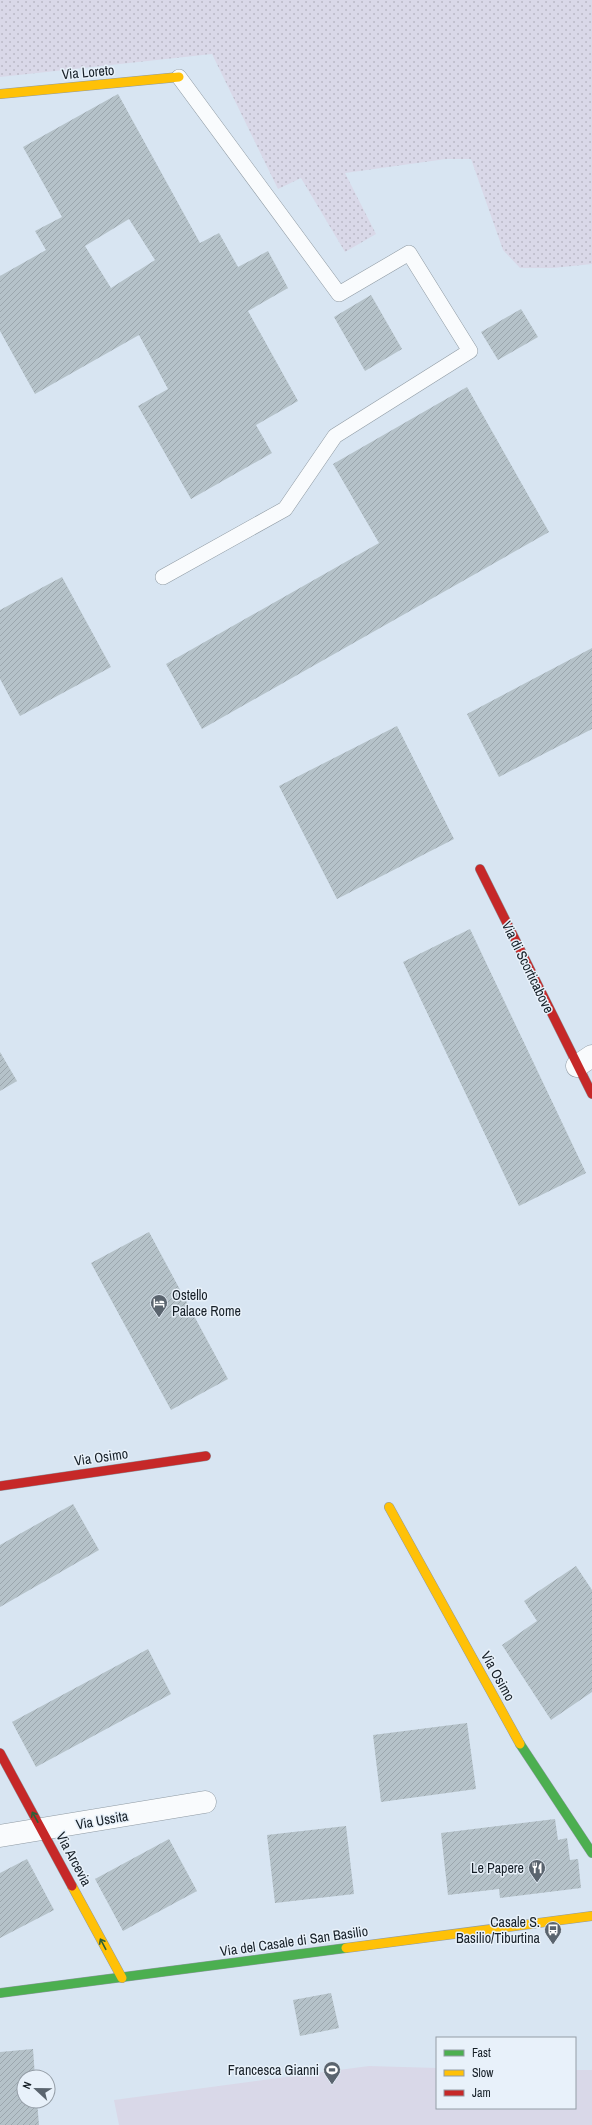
<svg xmlns="http://www.w3.org/2000/svg" width="592" height="2125" viewBox="0 0 592 2125" font-family="'Archivo Narrow',sans-serif">
  <style>
    .grass { fill: url(#grass-dots) }
    .green { fill: #d9d8e8 }
    .building { fill: url(#building-hatch); fill-rule: evenodd }
    .lines { fill: none; stroke-linecap: round; stroke-linejoin: round }
    .lane-casing { stroke: #8f9aa3; stroke-width: 16 }
    .street-casing { stroke: #8f9aa3; stroke-width: 23 }
    .fast-casing { stroke: #8f9aa3; stroke-width: 10 }
    .slow-casing { stroke: #8f9aa3; stroke-width: 10 }
    .jam-casing { stroke: #8f9aa3; stroke-width: 10 }
    .lane { stroke: #f9fbfd; stroke-width: 15 }
    .street { stroke: #f9fbfd; stroke-width: 22 }
    .fast { stroke: #4caf50; stroke-width: 9 }
    .slow { stroke: #ffc107; stroke-width: 9 }
    .jam { stroke: #c62828; stroke-width: 9 }
    .oneway { stroke: #2e6039 }
    .labels { text-anchor: middle; stroke-width: 3; stroke-linejoin: round; paint-order: stroke }
    .street-label { font-size: 14px; fill: #161f27; stroke: #e8f1fa }
    .poi-label { font-size: 14px; fill: #161f27; stroke: #e8f1fa; text-anchor: end }
  </style>
  <defs>
    <pattern id="grass-dots" width="8" height="8" patternUnits="userSpaceOnUse"><rect width="8" height="8" fill="#d9d8e8"/><path d="M2 2h.1M6 6h.1" fill="none" stroke="#bab9c7" stroke-width="1.8" stroke-linecap="round"/></pattern>
    <pattern id="building-hatch" width="6" height="6" patternUnits="userSpaceOnUse"><rect width="6" height="6" fill="#b5c2c9"/><path d="M-1 1l2-2M0 6l6-6M5 7l2-2" fill="none" stroke="#9ba6ad"/></pattern>
  </defs>
  <rect width="100%" height="100%" fill="#d8e5f2"/>
  <!-- grass -->
  <path class="grass" d="M0 0H592V264L553 268H520L503 250 471 159H446L345 173 376 234 345 252 301 178 278 189 212 54 0 77Z"/>
  <!-- green -->
  <path class="green" d="M369 2066 437 2068V2108H575V2070H592V2125H119L114 2100Z"/>
  <!-- building -->
  <g class="building">
    <path d="M118 94 200 243 219 233 238 267 268 251 288 288 248 311 298 401 256 425 272 453 191 499 138 406 168 389 139 335 35 394 0 331V276L46 250 35 231 62 217 23 147ZM129 219 155 260 111 288 85 246Z"/>
    <path d="M371 295 402 349 365 371 334 317Z"/>
    <path d="M521 309 538 337 498 360 481 332Z"/>
    <path d="M467 387 549 532 202 729 166 664 379 543 333 464Z"/>
    <path d="M62 577 111 667 20 716 0 679V610Z"/>
    <path d="M592 648V729L499 777 467 714Z"/>
    <path d="M397 726 454 839 337 899 279 786Z"/>
    <path d="M470 929 586 1173 519 1206 403 962Z"/>
    <path d="M0 1052 17 1081 0 1091Z"/>
    <path d="M149 1232 228 1379 171 1410 91 1263Z"/>
    <path d="M73 1504 99 1550 0 1607V1545Z"/>
    <path d="M576 1566 592 1590V1692L551 1720 502 1645 537 1621 524 1601Z"/>
    <path d="M148 1649 171 1694 36 1767 12 1722Z"/>
    <path d="M467 1723 476 1789 381 1802 373 1735Z"/>
    <path d="M555 1819 558 1840 567 1838 570 1860 578 1859 581 1888 500 1898 499 1889 448 1895 441 1833Z"/>
    <path d="M346 1826 354 1894 275 1903 267 1835Z"/>
    <path d="M169 1839 197 1891 123 1931 95 1879Z"/>
    <path d="M27 1859 54 1910 0 1938V1873Z"/>
    <path d="M331 1993 339 2028 300 2036 293 2000Z"/>
    <path d="M33 2049 35 2077H24V2101H37L39 2125H0V2052Z"/>
  </g>
  <g class="lines">
    <defs>
      <path id="lane" d="M163 577 285 509 335 436 470 351 409 253 339 294 179 77"/>
      <g id="street">
        <path d="M577 1066 592 1056"/>
        <path d="M0 1836 205 1802"/>
      </g>
      <g id="fast">
        <path d="M520 1744 592 1853"/>
        <path d="M0 1993 346 1948"/>
      </g>
      <g id="slow">
        <path d="M0 94 179 77"/>
        <path d="M389 1507 520 1744"/>
        <path d="M72 1886 122 1978"/>
        <path d="M346 1948 592 1916"/>
      </g>
      <g id="jam">
        <path d="M480 869 592 1094"/>
        <path d="M0 1486 206 1456"/>
        <path d="M0 1753 72 1886"/>
      </g>
    </defs>
    <!-- lane casing -->
    <use href="#lane" class="lane-casing"/>
    <!-- street casing -->
    <use href="#street" class="street-casing"/>
    <!-- fast casing -->
    <use href="#fast" class="fast-casing"/>
    <!-- slow casing -->
    <use href="#slow" class="slow-casing"/>
    <!-- jam casing -->
    <use href="#jam" class="jam-casing"/>
    <!-- lane -->
    <use href="#lane" class="lane"/>
    <!-- street -->
    <use href="#street" class="street"/>
    <!-- fast -->
    <use href="#fast" class="fast"/>
    <!-- slow -->
    <use href="#slow" class="slow"/>
    <!-- jam -->
    <use href="#jam" class="jam"/>
  </g>
  <!-- one-way arrows -->
  <defs><path id="oneway-shaft" d="M-6 0H5M1.5-3L5.5 0L1.5 3" fill="none" stroke-width="1.6" stroke-linecap="round" stroke-linejoin="round"/></defs>
  <g class="oneway">
    <use href="#oneway-shaft" transform="translate(35 1817) rotate(-119)"/>
    <use href="#oneway-shaft" transform="translate(103 1944) rotate(-118)"/>
  </g>
  <!-- icons -->
  <defs>
    <symbol id="hotel-pin" viewBox="-11 -11 22 30"><path d="M0 17L-7.5 6A9.5 9.5 0 1 1 7.5 6Z" fill="#5a646e" stroke="#e8f1fa"/><path d="M-6-4.5h1.5V1H6V5H4.5V3h-9V5H-6ZM-4 0a1.8 1.8 0 1 1 3.6 0ZM.5 0V-2.5h3Q6-2.5 6 0Z" fill="#fff"/></symbol>
    <symbol id="restaurant-pin" viewBox="-11 -11 22 30"><path d="M0 17L-7.5 6A9.5 9.5 0 1 1 7.5 6Z" fill="#5a646e" stroke="#e8f1fa"/><path d="M-5-6h1v4h1v-4h1v4h1v-4h1v5L-1.5 .5V6h-2V.5L-5-1ZM5-6V6H3V1.5H1.5Q1.5-4 5-6Z" fill="#fff"/></symbol>
    <symbol id="bus-pin" viewBox="-11 -11 22 30"><path d="M0 17L-7.5 6A9.5 9.5 0 1 1 7.5 6Z" fill="#5a646e" stroke="#e8f1fa"/><path d="M-5-6H5V4H4V6H2V4H-2V6H-4V4H-5ZM-3.5-4V0h7V-4ZM-3.5 1.2v1.5H-2V1.2ZM2 1.2v1.5H3.5V1.2Z" fill="#fff"/></symbol>
    <symbol id="stadium-pin" viewBox="-11 -11 22 30"><path d="M0 17L-7.5 6A9.5 9.5 0 1 1 7.5 6Z" fill="#5a646e" stroke="#e8f1fa"/><path d="M0-5a6.5 5 0 1 0 0 10a6.5 5 0 1 0 0-10ZM-3.5-1.8h7v3.6h-7Z" fill="#fff"/></symbol>
  </defs>
  <g fill-rule="evenodd">
    <use href="#hotel-pin" x="149" y="1293" width="20" height="27"/>
    <use href="#restaurant-pin" x="527" y="1858" width="20" height="27"/>
    <use href="#bus-pin" x="543" y="1920" width="20" height="27"/>
    <use href="#stadium-pin" x="322" y="2060" width="20" height="27"/>
  </g>
  <g class="labels">
    <!-- street labels -->
    <g class="street-label">
      <text transform="translate(88 72) rotate(-5)" y="5">Via Loreto</text>
      <text transform="translate(528 967) rotate(64)" y="5">Via di Scorticabove</text>
      <text transform="translate(101 1457) rotate(-8)" y="5">Via Osimo</text>
      <text transform="translate(498 1676) rotate(61)" y="5">Via Osimo</text>
      <text transform="translate(102 1820) rotate(-10)" y="5">Via Ussita</text>
      <text transform="translate(74 1859) rotate(62)" y="5">Via Arcevia</text>
      <text transform="translate(294 1941) rotate(-8)" y="5">Via del Casale di San Basilio</text>
    </g>
    <!-- poi labels -->
    <g class="poi-label">
      <text x="172" y="1300" text-anchor="start">Ostello<tspan x="172" dy="16">Palace Rome</tspan></text>
      <text x="524" y="1873">Le Papere</text>
      <text x="540" y="1927">Casale S.<tspan x="540" dy="16">Basilio/Tiburtina</tspan></text>
      <text x="319" y="2075">Francesca Gianni</text>
    </g>
  </g>
  <!-- legend -->
  <rect x="436" y="2037" width="140" height="72" fill="#e8f1fa" stroke="#949da6"/>
  <rect x="444" y="2050" width="20" height="6" fill="#4caf50" stroke="#949da6"/>
  <text x="472" y="2057" font-size="12" fill="#161f27">Fast</text>
  <rect x="444" y="2070" width="20" height="6" fill="#ffc107" stroke="#949da6"/>
  <text x="472" y="2077" font-size="12" fill="#161f27">Slow</text>
  <rect x="444" y="2090" width="20" height="6" fill="#c62828" stroke="#949da6"/>
  <text x="472" y="2097" font-size="12" fill="#161f27">Jam</text>
  <!-- north arrow -->
  <g transform="translate(36 2089) rotate(292)"><circle r="19" fill="#e8f1fa" stroke="#949da6"/>
  <path d="M0-3L7 15L0 10L-7 15Z" fill="#5a646e"/>
  <text y="-6" font-size="11" font-weight="bold" text-anchor="middle" fill="#161f27">N</text>
  </g>
</svg>
